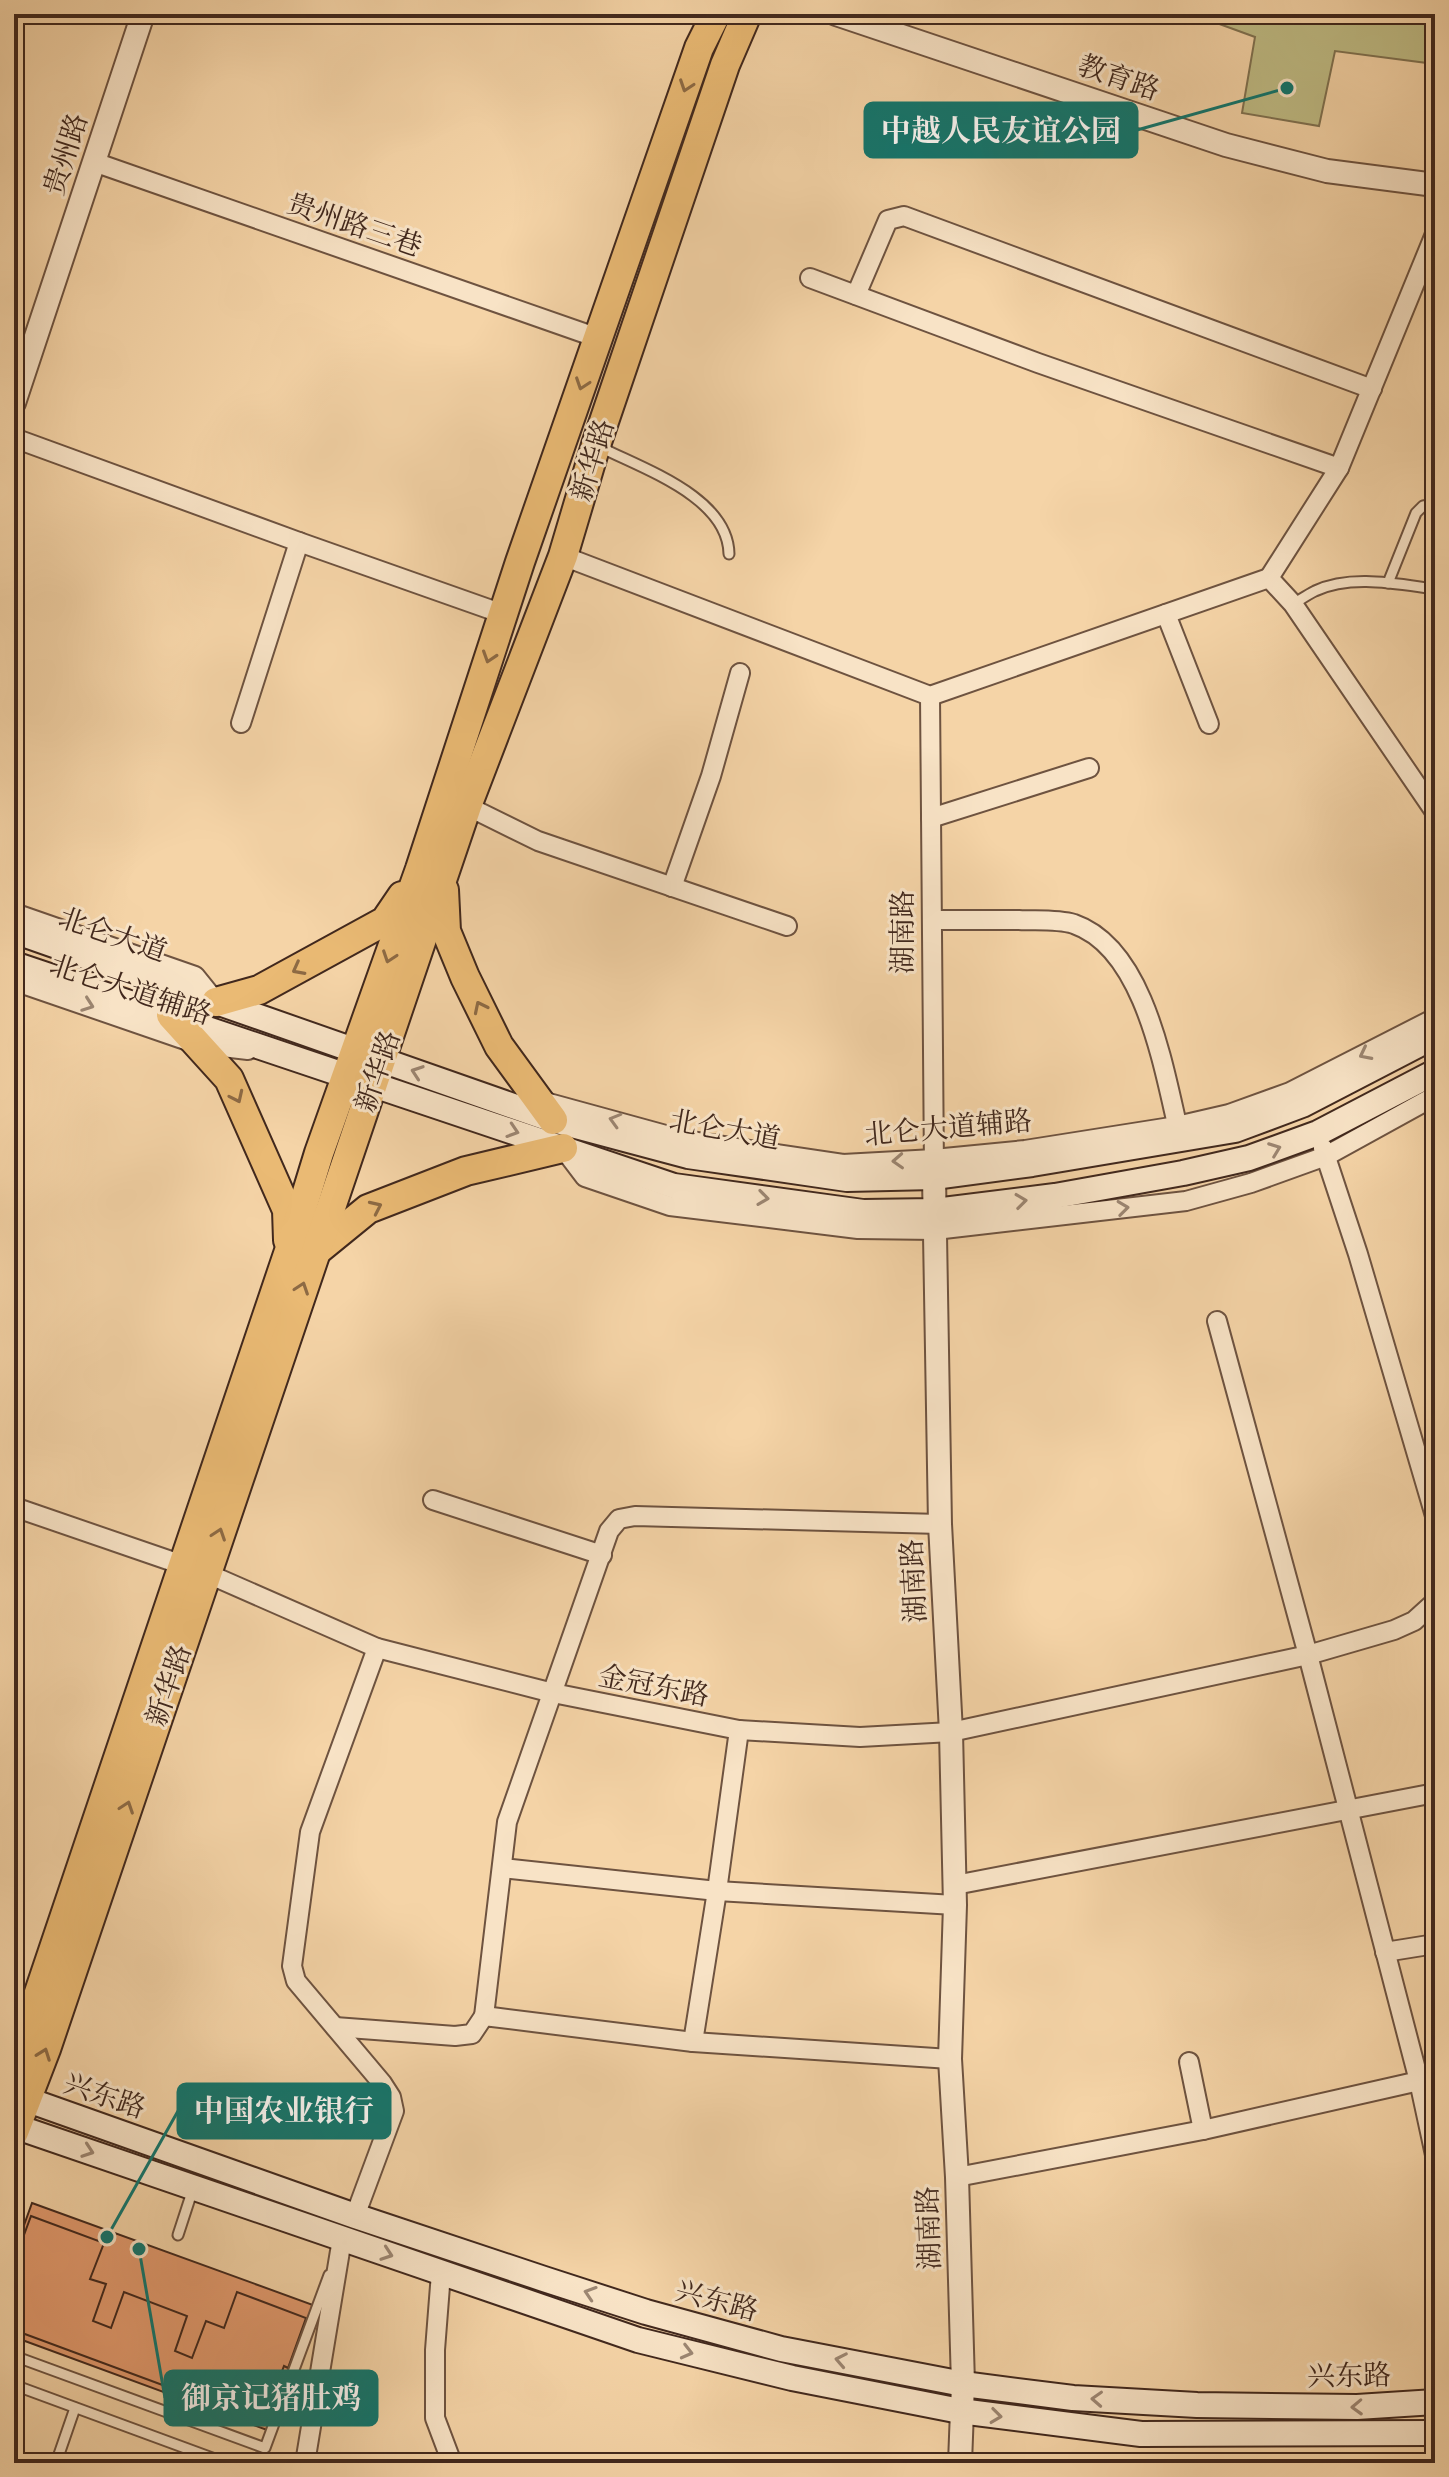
<svg xmlns="http://www.w3.org/2000/svg" width="1449" height="2477" viewBox="0 0 1449 2477" font-family="'Old Standard TT','Noto Serif SC',serif">
  <style>
    .green { fill: #bfbc85; stroke: #807251; stroke-width: 2 }
    .building { fill: #e29a6e; stroke: #41281d; stroke-width: 2 }
    .lines { fill: none; stroke-linecap: round; stroke-linejoin: round }
    .service-casing { stroke: #6e5340; stroke-width: 13 }
    .minor-casing { stroke: #6e5340; stroke-width: 22 }
    .tertiary-casing { stroke: #6e5340; stroke-width: 26 }
    .secondary-casing { stroke: #41281d; stroke-width: 28 }
    .primary-casing { stroke: #41281d; stroke-width: 32 }
    .service { stroke: #f8e3c6; stroke-width: 9 }
    .minor { stroke: #f8e3c6; stroke-width: 18 }
    .tertiary { stroke: #f8e3c6; stroke-width: 22 }
    .secondary { stroke: #f8e3c6; stroke-width: 24 }
    .primary { stroke: #eaba74; stroke-width: 28 }
    .oneway { stroke: #8d6a44 }
    .oneway2 { stroke: #9c8672 }
    .labels { text-anchor: middle; stroke-width: 6; stroke-linejoin: round; paint-order: stroke }
    .street-label { font-size: 28px; fill: #41281d; stroke: #f8e3c6 }
    .leader { fill: none; stroke: #0f766e; stroke-width: 3 }
    .callout-dot { fill: #0f766e; stroke: #f8e3c6; stroke-width: 3 }
    .callout { fill: #0f766e; stroke: #0f766e; stroke-width: 3 }
    .callout-label { font-size: 30px; text-anchor: middle; font-weight: bold; fill: #fff }
  </style>
  <rect width="100%" height="100%" fill="#f5d4a7"/>
  <filter id="stains"><feTurbulence type="fractalNoise" baseFrequency=".0025" numOctaves="4"/><feColorMatrix values="0 0 0 0 .2 0 0 0 0 .09 0 0 0 0 .02 0 0 0 .5 -.17"/></filter>
  <radialGradient id="worn" r=".72"><stop offset=".6" stop-color="#630" stop-opacity="0"/><stop offset="1" stop-color="#630" stop-opacity=".3"/></radialGradient>
  <!-- green -->
  <path class="green" d="M1192 14H1435V64L1335 51 1319 126 1242 113 1255 37Z"/>
  <!-- building -->
  <g class="building">
    <path d="M32 2203 313 2305 267 2430 14 2337V2253Z"/>
    <path d="M31 2216 104 2243 90 2279 106 2284 93 2321 111 2328 124 2292 187 2316 175 2351 192 2358 206 2321 224 2328 237 2292 306 2318 288 2368 284 2366 273 2395 266 2393 257 2420 14 2330V2276L17 2269 14 2268V2262Z"/>
  </g>
  <g class="lines">
    <defs>
      <g id="service">
        <path d="M600 447C643 469 728 497 729 554"/>
        <path d="M1388 583 1416 513 1423 506 1435 504"/>
        <path d="M1293 604C1300 600 1307 595 1315 591 1351 574 1397 584 1435 589"/>
        <path d="M178 2235 193 2189"/>
        <path d="M14 2356 265 2448 329 2275"/>
        <path d="M14 2385 226 2463"/>
        <path d="M56 2463 75 2408"/>
      </g>
      <g id="minor">
        <path d="M94 162 598 338"/>
        <path d="M1435 234 1339 468 1269 578 1293 604 1435 812"/>
        <path d="M810 278 1038 363 1339 468"/>
        <path d="M856 295 888 220 904 216 1372 389"/>
        <path d="M14 438 299 542 503 614"/>
        <path d="M563 556 930 696 1269 578"/>
        <path d="M1166 614 1209 724"/>
        <path d="M930 696 934 1169"/>
        <path d="M241 723 299 542"/>
        <path d="M467 806 538 841 787 926"/>
        <path d="M931 818 1089 768"/>
        <path d="M672 887 711 776 740 673"/>
        <path d="M14 913 195 976 216 1002"/>
        <path d="M932 920C961 920 990 920 1019 920 1036 921 1057 919 1074 924 1146 949 1164 1072 1180 1137"/>
        <path d="M14 981 197 1044 248 1050"/>
        <path d="M538 1100 684 1140 843 1164 934 1159 1025 1150 1177 1126 1229 1114 1290 1092 1435 1018"/>
        <path d="M563 1148 585 1177 670 1206 858 1229 935 1230 1186 1201 1251 1183 1326 1156 1435 1096"/>
        <path d="M1323 1148 1358 1254 1435 1516"/>
        <path d="M1217 1321 1308 1655 1419 2081 1435 2155"/>
        <path d="M433 1500 602 1555"/>
        <path d="M14 1507 206 1573 377 1648 553 1693 739 1730 860 1737 951 1732 1308 1655 1394 1630 1414 1621 1435 1602"/>
        <path d="M502 1868 717 1891 955 1905"/>
        <path d="M955 1885 1435 1793"/>
        <path d="M1385 1952 1435 1944"/>
        <path d="M484 2016 507 1822 609 1531 619 1519 635 1516 940 1524"/>
        <path d="M335 2027 455 2036 472 2034 484 2016 693 2042 950 2059"/>
        <path d="M693 2042 717 1891 739 1730"/>
        <path d="M1189 2062 1203 2130"/>
        <path d="M957 2177 1203 2130 1419 2081"/>
        <path d="M355 2216 394 2111 391 2097 382 2083 296 1981 292 1966 310 1832 377 1648"/>
        <path d="M441 2273 435 2350V2418L452 2463"/>
        <path d="M305 2463 342 2239"/>
      </g>
      <g id="tertiary">
        <path d="M836 14 1226 145 1327 171 1435 185"/>
        <path d="M14 403 143 14"/>
        <path d="M934 1177 940 1524 951 1732 955 1905 950 2059 957 2177 963 2384 960 2463"/>
      </g>
      <g id="secondary">
        <path d="M14 931 553 1120 688 1156 847 1179 934 1177 1032 1164 1235 1130 1302 1105 1435 1036"/>
        <path d="M14 964 674 1186 863 1212 935 1211 1055 1196 1183 1173 1249 1158 1318 1133 1435 1072"/>
        <path d="M14 2095 355 2216 544 2279 646 2312 781 2349 963 2384 1073 2398 1197 2405 1357 2407 1435 2402"/>
        <path d="M14 2126 638 2340 792 2378 960 2411 1141 2434 1435 2433"/>
      </g>
      <g id="primary">
        <path d="M444 890 446 931 465 977 499 1046 553 1120"/>
        <path d="M216 1002 259 990 385 921 402 896"/>
        <path d="M171 1015 229 1079 287 1210 288 1240"/>
        <path d="M314 1253 368 1209 466 1171 563 1148"/>
        <path d="M14 2060 23 2040 289 1251 319 1153 420 869 520 562 699 48 716 14"/>
        <path d="M14 2132 46 2049 467 806 563 556 596 445 725 65 747 14"/>
      </g>
    </defs>
    <!-- service casing -->
    <use href="#service" class="service-casing"/>
    <!-- minor casing -->
    <use href="#minor" class="minor-casing"/>
    <!-- tertiary casing -->
    <use href="#tertiary" class="tertiary-casing"/>
    <!-- secondary casing -->
    <use href="#secondary" class="secondary-casing"/>
    <!-- primary casing -->
    <use href="#primary" class="primary-casing"/>
    <!-- service -->
    <use href="#service" class="service"/>
    <!-- minor -->
    <use href="#minor" class="minor"/>
    <!-- tertiary -->
    <use href="#tertiary" class="tertiary"/>
    <!-- secondary -->
    <use href="#secondary" class="secondary"/>
    <!-- primary -->
    <use href="#primary" class="primary"/>
  </g>
  <!-- one-way arrows -->
  <defs><path id="oneway-chevron" d="M-2-3.5L2.5 0L-2 3.5" fill="none" stroke-width="1.6" stroke-linecap="round" stroke-linejoin="round" transform="scale(2)"/></defs>
  <g class="oneway">
    <use href="#oneway-chevron" transform="translate(686 86) rotate(109)"/>
    <use href="#oneway-chevron" transform="translate(582 384) rotate(109)"/>
    <use href="#oneway-chevron" transform="translate(489 657) rotate(108)"/>
    <use href="#oneway-chevron" transform="translate(389 957) rotate(109)"/>
    <use href="#oneway-chevron" transform="translate(298 969) rotate(152)"/>
    <use href="#oneway-chevron" transform="translate(480 1007) rotate(-116)"/>
    <use href="#oneway-chevron" transform="translate(237 1097) rotate(65)"/>
    <use href="#oneway-chevron" transform="translate(376 1207) rotate(-25)"/>
    <use href="#oneway-chevron" transform="translate(302 1288) rotate(-71)"/>
    <use href="#oneway-chevron" transform="translate(219 1534) rotate(-71)"/>
    <use href="#oneway-chevron" transform="translate(127 1807) rotate(-71)"/>
    <use href="#oneway-chevron" transform="translate(44 2054) rotate(-70)"/>
  </g>
  <g class="oneway2">
    <use href="#oneway-chevron" transform="translate(88 1005) rotate(20)"/>
    <use href="#oneway-chevron" transform="translate(1365 1054) rotate(153)"/>
    <use href="#oneway-chevron" transform="translate(417 1072) rotate(-161)"/>
    <use href="#oneway-chevron" transform="translate(615 1120) rotate(-164)"/>
    <use href="#oneway-chevron" transform="translate(513 1131) rotate(18)"/>
    <use href="#oneway-chevron" transform="translate(1275 1149) rotate(-21)"/>
    <use href="#oneway-chevron" transform="translate(898 1161) rotate(177)"/>
    <use href="#oneway-chevron" transform="translate(763 1198) rotate(8)"/>
    <use href="#oneway-chevron" transform="translate(1021 1201) rotate(-7)"/>
    <use href="#oneway-chevron" transform="translate(1123 1208) rotate(-7)"/>
    <use href="#oneway-chevron" transform="translate(88 2151) rotate(19)"/>
    <use href="#oneway-chevron" transform="translate(387 2254) rotate(19)"/>
    <use href="#oneway-chevron" transform="translate(590 2293) rotate(-162)"/>
    <use href="#oneway-chevron" transform="translate(687 2352) rotate(14)"/>
    <use href="#oneway-chevron" transform="translate(841 2360) rotate(-169)"/>
    <use href="#oneway-chevron" transform="translate(1097 2399) rotate(-177)"/>
    <use href="#oneway-chevron" transform="translate(1357 2407) rotate(178)"/>
    <use href="#oneway-chevron" transform="translate(996 2416) rotate(7)"/>
  </g>
  <g class="labels">
    <!-- street labels -->
    <g class="street-label">
      <text transform="translate(1119 77) rotate(19)" y="10">教育路</text>
      <text transform="translate(65 154) rotate(-72)" y="10">贵州路</text>
      <text transform="translate(355 224) rotate(19)" y="10">贵州路三巷</text>
      <text transform="translate(592 460) rotate(-73)" y="10">新华路</text>
      <text transform="translate(902 932) rotate(-90)" y="10">湖南路</text>
      <text transform="translate(113 934) rotate(19)" y="10">北仑大道</text>
      <text transform="translate(131 989) rotate(18)" y="10">北仑大道辅路</text>
      <text transform="translate(377 1071) rotate(-71)" y="10">新华路</text>
      <text transform="translate(948 1127) rotate(-5)" y="10">北仑大道辅路</text>
      <text transform="translate(725 1129) rotate(10)" y="10">北仑大道</text>
      <text transform="translate(913 1581) rotate(-93)" y="10">湖南路</text>
      <text transform="translate(168 1685) rotate(-71)" y="10">新华路</text>
      <text transform="translate(654 1685) rotate(11)" y="10">金冠东路</text>
      <text transform="translate(105 2095) rotate(19)" y="10">兴东路</text>
      <text transform="translate(928 2228) rotate(-92)" y="10">湖南路</text>
      <text transform="translate(717 2300) rotate(15)" y="10">兴东路</text>
      <text transform="translate(1349 2375) rotate(-1)" y="10">兴东路</text>
    </g>
  </g>
  <!-- callouts -->
  <path class="leader" d="M1287 88L1137 130M107 2237L178 2111M139 2249L165 2398"/>
  <g class="callout-dot">
    <circle cx="1287" cy="88" r="8"/>
    <circle cx="107" cy="2237" r="8"/>
    <circle cx="139" cy="2249" r="8"/>
  </g>
  <g class="callout">
    <rect x="865" y="103" width="272" height="54" rx="8"/>
    <rect x="178" y="2084" width="212" height="54" rx="8"/>
    <rect x="165" y="2371" width="212" height="54" rx="8"/>
  </g>
  <g class="callout-label">
    <text x="1001" y="141">中越人民友谊公园</text>
    <text x="284" y="2121">中国农业银行</text>
    <text x="271" y="2408">御京记猪肚鸡</text>
  </g>
  <!-- margin -->
  <rect width="1449" height="2477" fill="none" stroke="#f5d4a7" stroke-width="48"/>
  <rect x="16" y="16" width="1417" height="2445" fill="none" stroke="#41281d" stroke-width="4"/>
  <rect x="24" y="24" width="1401" height="2429" fill="none" stroke="#41281d" stroke-width="2"/>
  <rect width="100%" height="100%" filter="url(#stains)"/>
  <rect width="100%" height="100%" fill="url(#worn)"/>
</svg>
